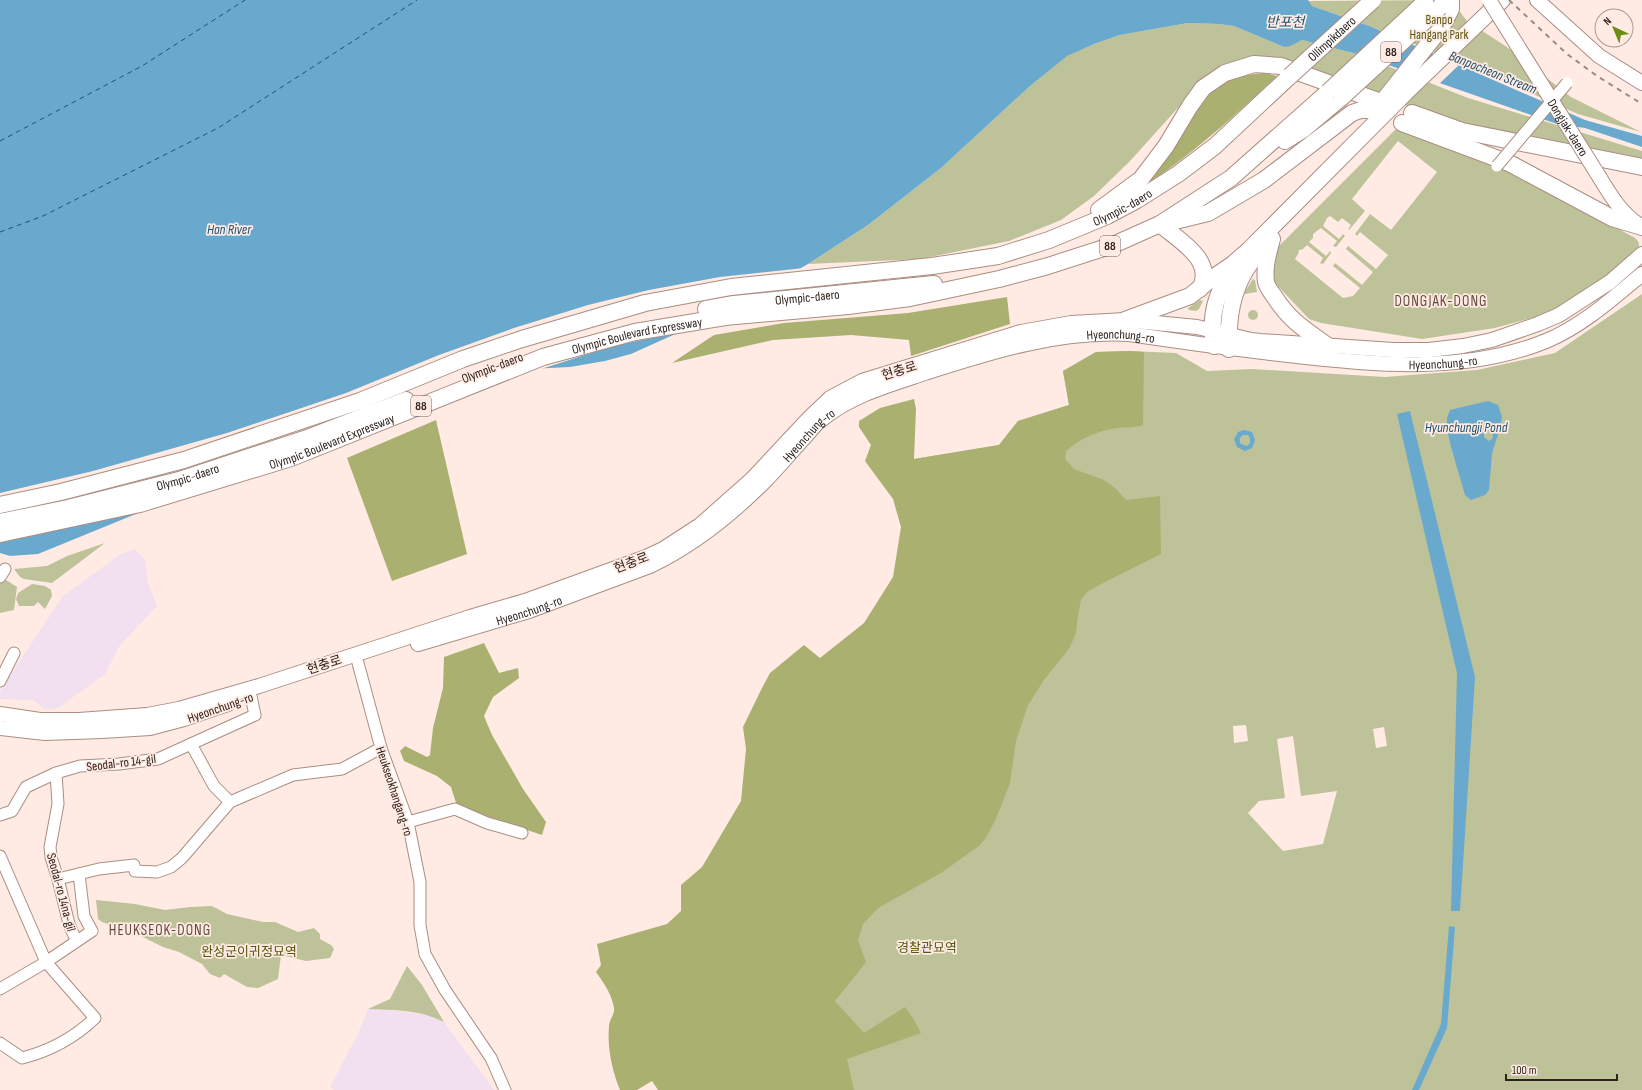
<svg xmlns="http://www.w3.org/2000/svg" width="1642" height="1090" viewBox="0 0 1642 1090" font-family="'Sofia Sans Condensed','Noto Sans KR',sans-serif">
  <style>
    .education { fill: #f2dfef }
    .green { fill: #bdc299; fill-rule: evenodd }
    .forest { fill: #aab070 }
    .water { fill: #6aa9ce; fill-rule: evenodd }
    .pier { fill: #ffebe3 }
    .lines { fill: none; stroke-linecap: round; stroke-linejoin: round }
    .ferry { stroke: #21526d; stroke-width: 1; stroke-dasharray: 5 4; stroke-linecap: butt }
    .minor-casing { stroke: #ab8d81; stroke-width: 13 }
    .major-casing { stroke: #ab8d81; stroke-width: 16 }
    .highway-casing { stroke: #ab8d81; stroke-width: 18 }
    .minor { stroke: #fff; stroke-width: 11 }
    .major { stroke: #fff; stroke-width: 14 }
    .highway { stroke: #fff; stroke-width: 16 }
    .rail { stroke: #9a8a83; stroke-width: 2; stroke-dasharray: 5 5; stroke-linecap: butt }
    .minor-bridge-casing { stroke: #ab8d81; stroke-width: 13; stroke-linecap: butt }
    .major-bridge-casing { stroke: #ab8d81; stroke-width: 16; stroke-linecap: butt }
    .highway-bridge-casing { stroke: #ab8d81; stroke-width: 18; stroke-linecap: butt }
    .minor-bridge { stroke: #fff; stroke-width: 11 }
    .major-bridge { stroke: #fff; stroke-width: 14 }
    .highway-bridge { stroke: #fff; stroke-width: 16 }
    .labels { text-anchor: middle; stroke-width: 3.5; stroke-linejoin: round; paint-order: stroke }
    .shield { fill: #ffebe3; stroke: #6d5e58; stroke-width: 1 }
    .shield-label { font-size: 12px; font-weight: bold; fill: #2e221d }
    .park-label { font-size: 13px; fill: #555910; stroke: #ffebe3 }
    .street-label { font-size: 13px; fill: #2e221d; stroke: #ffebe3 }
    .water-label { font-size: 14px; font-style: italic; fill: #21526d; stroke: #ffebe3 }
    .quarter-label { font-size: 15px; letter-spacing: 1px; fill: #654a3f; stroke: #ffebe3 }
  </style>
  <rect width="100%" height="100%" fill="#ffebe3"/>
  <!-- education -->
  <g class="education">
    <path d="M135 549 145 560 148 583 157 606 120 645 105 674 58 708 45 710 34 700 0 699V691L63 596 121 554Z"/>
    <path d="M368 1009 391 1010 433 1016 444 1022 494 1090H334L330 1087 358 1034Z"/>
  </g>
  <!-- green -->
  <g class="green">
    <path d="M1451 0 1467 21 1507 47 1571 97 1641 132 1578 114 1472 67 1372 27 1312 6 1308 1Z"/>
    <path d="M1188 23 1218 24 1234 26 1284 47 1302 40 1357 54 1468 98 1642 151V164L1467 127 1289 64 1265 60 1195 89 1130 161 1094 196 1061 220 1009 241 920 259 808 264 868 225 941 168 1030 86 1067 55 1094 44 1120 35Z"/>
    <path d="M1400 128 1510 169 1635 238C1639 242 1640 244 1638 250L1595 287 1557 311 1495 328 1422 339 1321 323 1309 319 1274 282 1273 259 1279 246 1395 130ZM1398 141 1437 172 1391 230 1370 214 1355 234 1357 236 1360 232 1388 255 1376 269 1348 246 1346 249 1373 272 1362 285 1335 263 1333 266 1360 288 1353 296 1343 298 1295 259 1298 254 1299 250 1303 249 1307 245 1323 258 1320 263 1323 264 1331 253 1330 251 1326 256 1309 242 1313 238V234L1321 228 1337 241 1333 246 1336 247 1345 236 1343 234 1339 239 1323 226 1327 218 1330 216 1338 222 1342 218 1351 225 1348 229 1349 230 1365 211 1352 199Z"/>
    <path d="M1253 279 1255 280 1257 292 1245 294 1244 293Z"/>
    <path d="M1642 294V1090H734L913 607 914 459 999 445 1018 421 1069 405 1063 371 1096 352 1130 351 1176 353 1207 371 1252 369 1385 377 1477 370 1555 353ZM1246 725 1248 741 1234 743 1233 726ZM1384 727 1387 746 1376 748 1373 729ZM1293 736 1301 796 1337 791 1323 844 1283 851 1248 813 1259 801 1285 798 1277 739Z"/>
    <path d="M1200 300 1203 301 1199 309 1196 311 1189 310 1188 308Z"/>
    <circle cx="1253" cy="315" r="5"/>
    <path d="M105 543 52 583 24 579 20 577 14 569 47 566 67 556Z"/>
    <path d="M0 572 3 578 17 587 14 610 0 613Z"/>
    <path d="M32 584 45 586 51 590 52 596 45 609 38 602 34 606H19L16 599 18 593Z"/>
    <path d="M96 900 135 904 165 910 190 907 212 906 227 914 263 922H275L298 932 314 928 320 934V939L331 945 334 949 330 958 306 961 281 955 278 979 258 988 247 987 224 974 220 978 210 974 202 964 179 952 163 947 135 933 102 922 98 919Z"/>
    <path d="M407 966 422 985 444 1022C421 1010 394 1010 368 1009L390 999Z"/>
  </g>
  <!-- forest -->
  <g class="forest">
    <path d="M1264 73 1277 76C1228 122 1185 161 1127 197L1207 93 1235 76Z"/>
    <path d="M1007 297 1010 324 911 356 909 340 851 335 773 340 672 363 714 335 784 323 908 313Z"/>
    <path d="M1130 351 1144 352 1143 425C1134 428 1126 427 1117 428 1097 431 1081 438 1066 451L1065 459 1074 469 1104 480 1115 488 1126 500 1160 496 1161 554 1105 582 1087 592 1081 600 1078 615 1076 633 1070 647 1044 680 1028 705 1016 741 1010 783 995 821 985 839 979 846 941 873 878 908 863 924 858 940 866 962 835 1001 864 1033 905 1007 914 1020 921 1033 847 1059 854 1090H658L652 1081 637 1090H620C612 1070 607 1048 609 1026 609 1020 615 1014 614 1008 612 995 604 983 596 972L601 965 597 944 667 924 681 911V885L702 867 741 801 746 749 743 727 761 690 770 673 804 645 820 658 864 623 893 577 901 527 893 499 865 461 871 445 859 427V421L880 408 914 399 916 409 914 459 999 445 1018 421 1069 405 1063 371 1096 352Z"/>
    <path d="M436 420 467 554 392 581 347 458Z"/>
    <path d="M484 643 499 673 518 668 519 678 493 697 484 716 492 735 523 789 546 822 542 835 457 806 451 787 437 776 404 761 400 751 405 746 427 757 430 755 433 728 443 688 444 657Z"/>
  </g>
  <!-- water -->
  <g class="water">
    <path d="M0 0H1308L1312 6 1372 27 1585 120 1642 136V147L1585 128 1557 124 1357 54 1302 40 1290 46 1284 47 1234 26 1218 24 1188 23 1120 35 1094 44 1067 56 1030 86 941 168 868 225 808 264 746 300 682 331 631 354 605 361 570 367 529 369 339 431 38 554 10 556 0 553Z"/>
    <path d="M1488 401 1498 405 1502 417 1499 431 1492 453 1489 490 1485 495 1471 500 1465 495 1451 447 1447 429V418L1450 410ZM1488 430 1492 431 1493 438 1489 441 1484 437V434Z"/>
    <path d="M1410 411 1475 677 1460 911H1451L1457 673 1397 414Z"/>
    <path d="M1244 430 1252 432 1255 440 1252 448 1245 451 1237 447 1234 439 1238 432ZM1243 435H1248L1250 438V443L1247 446 1241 444C1239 441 1239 438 1243 435Z"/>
    <path d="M1449 926 1455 927 1447 1028 1419 1090H1412L1441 1024Z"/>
  </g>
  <!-- pier -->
  <g class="pier">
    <path d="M1439 54 1460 64 1438 85 1415 77Z"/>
    <path d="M804 268 747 302 690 330 613 346 538 370 529 371 0 540V493L93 471 227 433 346 393 439 355 514 328 588 305 649 290 720 277Z"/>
  </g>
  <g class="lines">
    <!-- ferry -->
    <g class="ferry">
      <path d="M0 141 142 66 245 0"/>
      <path d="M0 232 43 216 218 128 417 0"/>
    </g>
    <defs>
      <g id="minor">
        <path d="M0 577 5 569"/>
        <path d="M358 663 381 748 408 822 420 882V925L425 954 445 990 491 1058 505 1090"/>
        <path d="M0 681 14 653"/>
        <path d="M191 744 214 786 230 802"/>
        <path d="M56 773 58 804 50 847 51 857 58 879 69 924 76 940"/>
        <path d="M0 815 12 811 26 787 56 773 80 766 119 764 158 759 255 715 251 696"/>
        <path d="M408 822 455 809 487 823 522 833"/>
        <path d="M0 856 46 962 95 1018C74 1038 50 1051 22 1058L0 1043"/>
        <path d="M58 879 99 869 134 865 135 871 157 872 171 867 182 858 230 802 293 775 342 769 381 748"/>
        <path d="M0 989 46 962 92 931 84 916 79 874"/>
      </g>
      <g id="major">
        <path d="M1537 0 1599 56 1642 83"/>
        <path d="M1600 178C1611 196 1621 213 1639 225"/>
        <path id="s1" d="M418 644 529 611 650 566C694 545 730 516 764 482 778 468 791 452 805 437 810 432 815 424 821 420 852 395 889 385 925 373 991 352 1059 330 1129 334 1182 342 1235 349 1288 355 1373 365 1465 374 1546 341 1582 326 1612 299 1642 274"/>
        <path d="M0 714 40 720H79L147 715 179 709 259 686 470 617 525 601 646 557 663 549 700 525 752 479 810 417 830 398 862 381 1021 332 1071 323 1125 320 1197 327 1251 340 1261 341 1393 350H1429L1463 346 1492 340 1538 324 1559 315 1610 282 1642 254"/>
        <path d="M0 728 45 733 102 731 150 728 184 719 228 704"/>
      </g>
      <g id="highway">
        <path d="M1379 106 1441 28 1451 9V0"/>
        <path d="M1412 113 1462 131 1642 167"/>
        <path d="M1402 123 1509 163 1612 218 1642 227"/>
        <path d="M1285 141 1304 129 1342 97"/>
        <path d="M1099 210 1141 179 1166 146 1190 106 1203 88 1225 73 1254 64 1281 66 1378 101"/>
        <path d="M1171 222 1208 213 1264 180 1352 113 1361 110H1370"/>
        <path d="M1160 224C1178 240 1216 260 1200 289"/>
        <path d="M1272 239C1268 254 1264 267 1266 282 1267 287 1271 292 1274 296 1289 320 1305 330 1328 346"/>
        <path id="s2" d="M706 309 734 304 934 284"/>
        <path d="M1125 320 1190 296 1211 279 1233 264 1250 249 1406 92 1502 0"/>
        <path d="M1214 346C1209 314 1217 294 1232 266"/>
        <path d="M1229 349C1227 310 1235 276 1263 248"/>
        <path id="s3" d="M0 505 61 492 184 460 360 401 463 359 522 339 645 303 731 287 932 266 998 256 1049 240 1107 216 1137 200 1178 174 1215 146 1290 76"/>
        <path id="s4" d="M0 522 68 508 179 480 310 437 406 400"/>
        <path id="s5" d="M0 534 140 504 291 458 543 357 635 332 725 317 848 306 910 298 999 279 1048 266 1113 245 1160 224 1231 178 1328 92"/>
      </g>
    </defs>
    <!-- minor casing -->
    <use href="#minor" class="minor-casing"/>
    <!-- major casing -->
    <use href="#major" class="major-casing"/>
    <!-- highway casing -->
    <use href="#highway" class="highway-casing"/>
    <!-- minor -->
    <use href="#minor" class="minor"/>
    <!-- major -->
    <use href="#major" class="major"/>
    <!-- highway -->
    <use href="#highway" class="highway"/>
    <!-- rail -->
    <path class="rail" d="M1509 0 1567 54 1597 76 1642 104"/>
    <defs>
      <path id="minor-bridge" d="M1497 166 1567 83"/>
      <g id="major-bridge">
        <path id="s6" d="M1489 0 1600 178"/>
      </g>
      <g id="highway-bridge">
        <path id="s7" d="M1290 76 1373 0"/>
        <path d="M1328 92 1425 2"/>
        <path d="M1342 97 1440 7"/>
      </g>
    </defs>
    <!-- minor-bridge casing -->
    <use href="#minor-bridge" class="minor-bridge-casing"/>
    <!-- major-bridge casing -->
    <use href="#major-bridge" class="major-bridge-casing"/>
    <!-- highway-bridge casing -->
    <use href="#highway-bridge" class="highway-bridge-casing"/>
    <!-- minor-bridge -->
    <use href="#minor-bridge" class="minor-bridge"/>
    <!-- major-bridge -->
    <use href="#major-bridge" class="major-bridge"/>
    <!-- highway-bridge -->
    <use href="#highway-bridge" class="highway-bridge"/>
  </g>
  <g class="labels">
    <!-- shield labels -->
    <g class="shield">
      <rect x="1381" y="42" width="20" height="20" rx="3"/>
      <rect x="1100" y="236" width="20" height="20" rx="3"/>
      <rect x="411" y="396" width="20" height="20" rx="3"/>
    </g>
    <g class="shield-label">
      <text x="1391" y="56">88</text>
      <text x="1110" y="250">88</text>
      <text x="421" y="410">88</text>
    </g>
    <!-- park labels -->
    <g class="park-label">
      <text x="1439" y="24">Banpo<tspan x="1439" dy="15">Hangang Park</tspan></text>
      <text x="927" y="952">경찰관묘역</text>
      <text x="249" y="956">완성군이귀정묘역</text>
    </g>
    <!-- street labels -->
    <g class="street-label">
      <text dy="5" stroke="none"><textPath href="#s7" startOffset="56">Ollimpikdaero</textPath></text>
      <text dy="5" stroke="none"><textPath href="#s6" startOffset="150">Dongjak-daero</textPath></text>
      <text dy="5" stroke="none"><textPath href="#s3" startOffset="1167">Olympic-daero</textPath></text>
      <text dy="5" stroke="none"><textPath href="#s2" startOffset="102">Olympic-daero</textPath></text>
      <text dy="5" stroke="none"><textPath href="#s5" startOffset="669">Olympic Boulevard Expressway</textPath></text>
      <text dy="5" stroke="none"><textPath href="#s1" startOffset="787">Hyeonchung-ro</textPath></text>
      <text dy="5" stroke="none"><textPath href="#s1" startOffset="1111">Hyeonchung-ro</textPath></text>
      <text transform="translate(492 367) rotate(-21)" y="5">Olympic-daero</text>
      <text transform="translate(899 370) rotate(-17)" y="5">현충로</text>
      <text dy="5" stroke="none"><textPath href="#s1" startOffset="452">Hyeonchung-ro</textPath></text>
      <text dy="5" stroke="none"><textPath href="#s5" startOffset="345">Olympic Boulevard Expressway</textPath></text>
      <text dy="5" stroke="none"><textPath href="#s4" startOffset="193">Olympic-daero</textPath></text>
      <text transform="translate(631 562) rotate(-21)" y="5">현충로</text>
      <text dy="5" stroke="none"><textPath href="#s1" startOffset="116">Hyeonchung-ro</textPath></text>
      <text transform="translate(324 664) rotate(-18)" y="5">현충로</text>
      <text transform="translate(220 707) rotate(-19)" y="5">Hyeonchung-ro</text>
      <text transform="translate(121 762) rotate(-7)" y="5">Seodal-ro 14-gil</text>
      <text transform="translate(395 791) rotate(72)" y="5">Heukseokhangang-ro</text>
      <text transform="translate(62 892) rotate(75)" y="5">Seodal-ro 14na-gil</text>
    </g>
    <!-- water labels -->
    <g class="water-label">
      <text x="1285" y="27">반포천</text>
      <text transform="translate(1493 72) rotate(22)" y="5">Banpocheon Stream</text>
      <text x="229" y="234">Han River</text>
      <text x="1466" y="432">Hyunchungji Pond</text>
    </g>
    <!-- quarter labels -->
    <g class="quarter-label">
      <text x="1441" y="306">DONGJAK-DONG</text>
      <text x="160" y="935">HEUKSEOK-DONG</text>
    </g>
  </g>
  <!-- north arrow -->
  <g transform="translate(1614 28) rotate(316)"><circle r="19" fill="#ffebe3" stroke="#ab9b94"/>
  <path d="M0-3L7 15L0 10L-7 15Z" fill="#6d8d12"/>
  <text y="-6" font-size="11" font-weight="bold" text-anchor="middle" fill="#2e221d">N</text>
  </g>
  <!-- scale -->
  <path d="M1506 1074v6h111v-6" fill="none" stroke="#2e221d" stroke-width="2"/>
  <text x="1512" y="1074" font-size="12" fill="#2e221d" stroke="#ffebe3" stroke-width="3" paint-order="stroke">100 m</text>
</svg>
